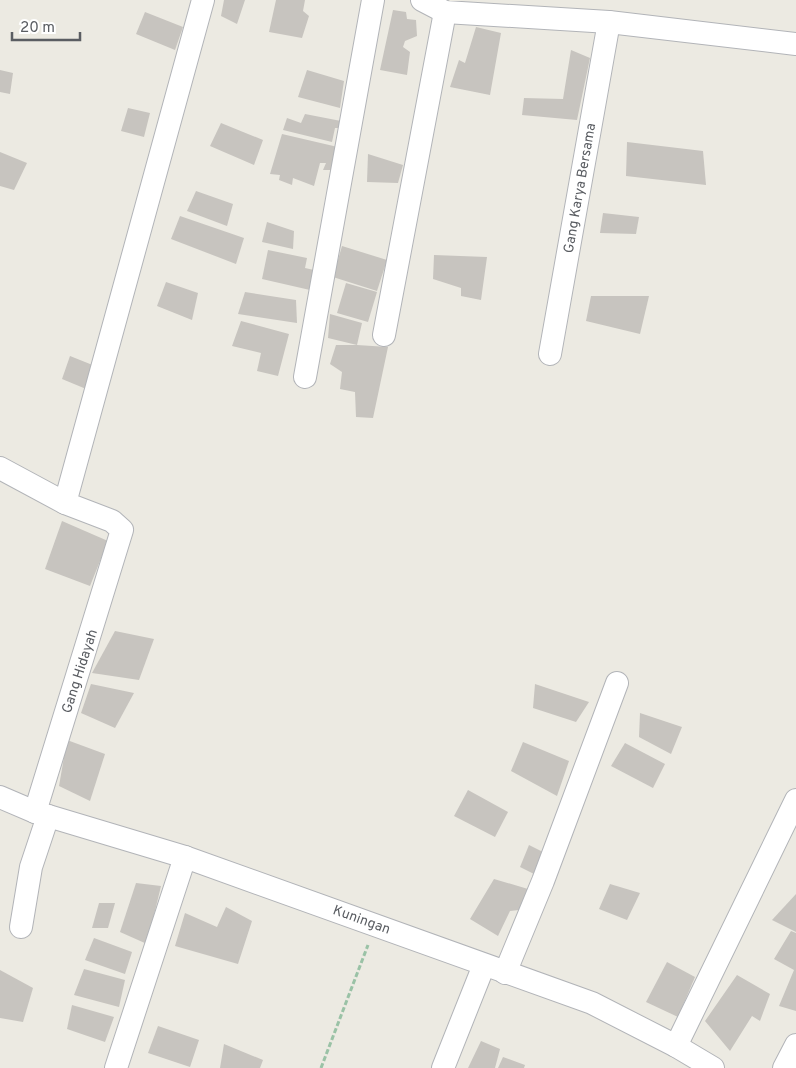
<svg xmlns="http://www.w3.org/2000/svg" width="796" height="1068" viewBox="0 0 796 1068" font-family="Overpass,sans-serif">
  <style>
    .building { fill: #c7c4bf }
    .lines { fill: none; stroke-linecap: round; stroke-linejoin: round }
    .street-casing { stroke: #b2b4b8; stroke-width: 24 }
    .path { stroke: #9ac2a6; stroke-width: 3; stroke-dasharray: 5 2.5; stroke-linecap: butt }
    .street { stroke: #fff; stroke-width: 22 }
    .labels { text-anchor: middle; stroke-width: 4.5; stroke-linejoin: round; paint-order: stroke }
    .street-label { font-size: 14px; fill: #5a5d62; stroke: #fff }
  </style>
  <rect width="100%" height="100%" fill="#eceae2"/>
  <!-- building -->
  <g class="building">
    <path d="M224 0H245L237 24 221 16Z"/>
    <path d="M276 0H305L303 11 309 16 302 38 269 32Z"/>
    <path d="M393 10 406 12 407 19 416 20 417 36 405 41 403 47 410 52 407 75 380 70Z"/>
    <path d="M145 12 183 27 175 50 136 34Z"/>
    <path d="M476 27 501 33 490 95 450 87 459 60 465 63Z"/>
    <path d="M571 50 590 58 577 120 522 115 524 98 563 99Z"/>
    <path d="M0 70 13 73 10 94 0 92Z"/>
    <path d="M307 70 344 81 340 108 298 97Z"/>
    <path d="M128 108 150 113 144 137 121 131Z"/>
    <path d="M305 114 341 121 339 128H335L332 142 283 130 287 118 301 123Z"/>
    <path d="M221 123 263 140 254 165 210 146Z"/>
    <path d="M282 134 342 148 339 170H323L326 163H320L314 186 293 178 292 185 279 180 280 175 270 174Z"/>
    <path d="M627 142 703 151 706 185 626 176Z"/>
    <path d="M0 152 27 163 14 190 0 186Z"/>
    <path d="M368 154 403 165 398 183 367 182Z"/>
    <path d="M196 191 233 204 227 226 187 211Z"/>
    <path d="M603 213 639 217 636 234 600 233Z"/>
    <path d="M180 216 244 238 236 264 171 239Z"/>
    <path d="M267 222 294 231 293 249 262 242Z"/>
    <path d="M342 246 387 260 377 291 333 277Z"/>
    <path d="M268 250 307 258 305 268 314 270 310 290 262 279Z"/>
    <path d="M434 255 487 257 481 300 461 296V288L433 279Z"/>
    <path d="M166 282 198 293 192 320 157 306Z"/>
    <path d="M346 283 377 292 368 322 337 313Z"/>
    <path d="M245 292 296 300 297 323 238 314Z"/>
    <path d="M591 296H649L640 334 586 321Z"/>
    <path d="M330 314 362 323 357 345 388 347 373 418 356 417 355 392 340 389 342 372 330 364 336 345H357L328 338Z"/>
    <path d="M241 321 289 334 278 376 257 371 261 353 232 346Z"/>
    <path d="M70 356 95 366 91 391 62 379Z"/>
    <path d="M62 521 108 541 90 586 45 569Z"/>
    <path d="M115 631 154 639 139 680 92 673Z"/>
    <path d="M91 684 134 693 115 728 81 713Z"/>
    <path d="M535 684 589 702 576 722 533 708Z"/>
    <path d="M640 713 682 727 671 754 639 737Z"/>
    <path d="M67 740 105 754 90 801 59 786Z"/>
    <path d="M523 742 569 761 557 796 511 771Z"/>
    <path d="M625 743 665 764 653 788 611 766Z"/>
    <path d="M468 790 508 812 495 837 454 816Z"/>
    <path d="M529 845 549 855 540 877 520 867Z"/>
    <path d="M494 879 528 889 519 910 510 911 498 936 470 919Z"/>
    <path d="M136 883 161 886 147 944 120 932Z"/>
    <path d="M610 884 640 893 627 920 599 909Z"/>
    <path d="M796 894V932L772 920Z"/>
    <path d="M99 903H115L108 928H92Z"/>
    <path d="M226 907 252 921 238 964 175 946 185 913 217 927Z"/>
    <path d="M791 931 796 933V1011L779 1006 794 970 774 959Z"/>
    <path d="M94 938 132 952 125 974 85 960Z"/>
    <path d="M667 962 695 977 678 1017 646 1002Z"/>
    <path d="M84 969 125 980 119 1007 74 995Z"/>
    <path d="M0 970 33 988 23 1022 0 1018Z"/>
    <path d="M737 975 770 994 760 1021 752 1016 730 1051 705 1021Z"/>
    <path d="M72 1005 114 1017 105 1042 67 1029Z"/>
    <path d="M158 1026 199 1040 190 1067 148 1053Z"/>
    <path d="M481 1041 500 1049 495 1068H468Z"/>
    <path d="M224 1044 263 1060 260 1068H220Z"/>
    <path d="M503 1057 525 1065 524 1068H498Z"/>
  </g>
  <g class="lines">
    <defs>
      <g id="street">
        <path d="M422 0 445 12 609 22 796 44"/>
        <path d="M384 335 445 12"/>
        <path d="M550 354 609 22"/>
        <path d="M305 377 373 0"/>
        <path d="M0 468 65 503"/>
        <path d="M0 797 35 812 185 857 592 1003 676 1046 713 1068"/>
        <path d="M35 812 122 530 112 521 65 503 203 0"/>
        <path d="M21 927 31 867 48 816"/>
        <path d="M505 973 543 881 617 683"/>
        <path d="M676 1046 796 800"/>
        <path d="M116 1068 185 857"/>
        <path d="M443 1068 484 965"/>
        <path d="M784 1068 796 1045"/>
      </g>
    </defs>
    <!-- street casing -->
    <use href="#street" class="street-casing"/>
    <!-- path -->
    <path class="path" d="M321 1068 368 945"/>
    <!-- street -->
    <use href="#street" class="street"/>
  </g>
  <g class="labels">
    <!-- street labels -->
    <g class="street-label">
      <text transform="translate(579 188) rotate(-80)" y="5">Gang Karya Bersama</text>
      <text transform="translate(79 671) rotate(-72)" y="5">Gang Hidayah</text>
      <text transform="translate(362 919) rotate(20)" y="5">Kuningan</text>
    </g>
  </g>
  <!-- scale -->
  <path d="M12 32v8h68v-8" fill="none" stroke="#5a5d62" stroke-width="2.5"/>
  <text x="20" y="32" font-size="15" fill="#5a5d62" stroke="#ffffff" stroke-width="4" paint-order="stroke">20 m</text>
</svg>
